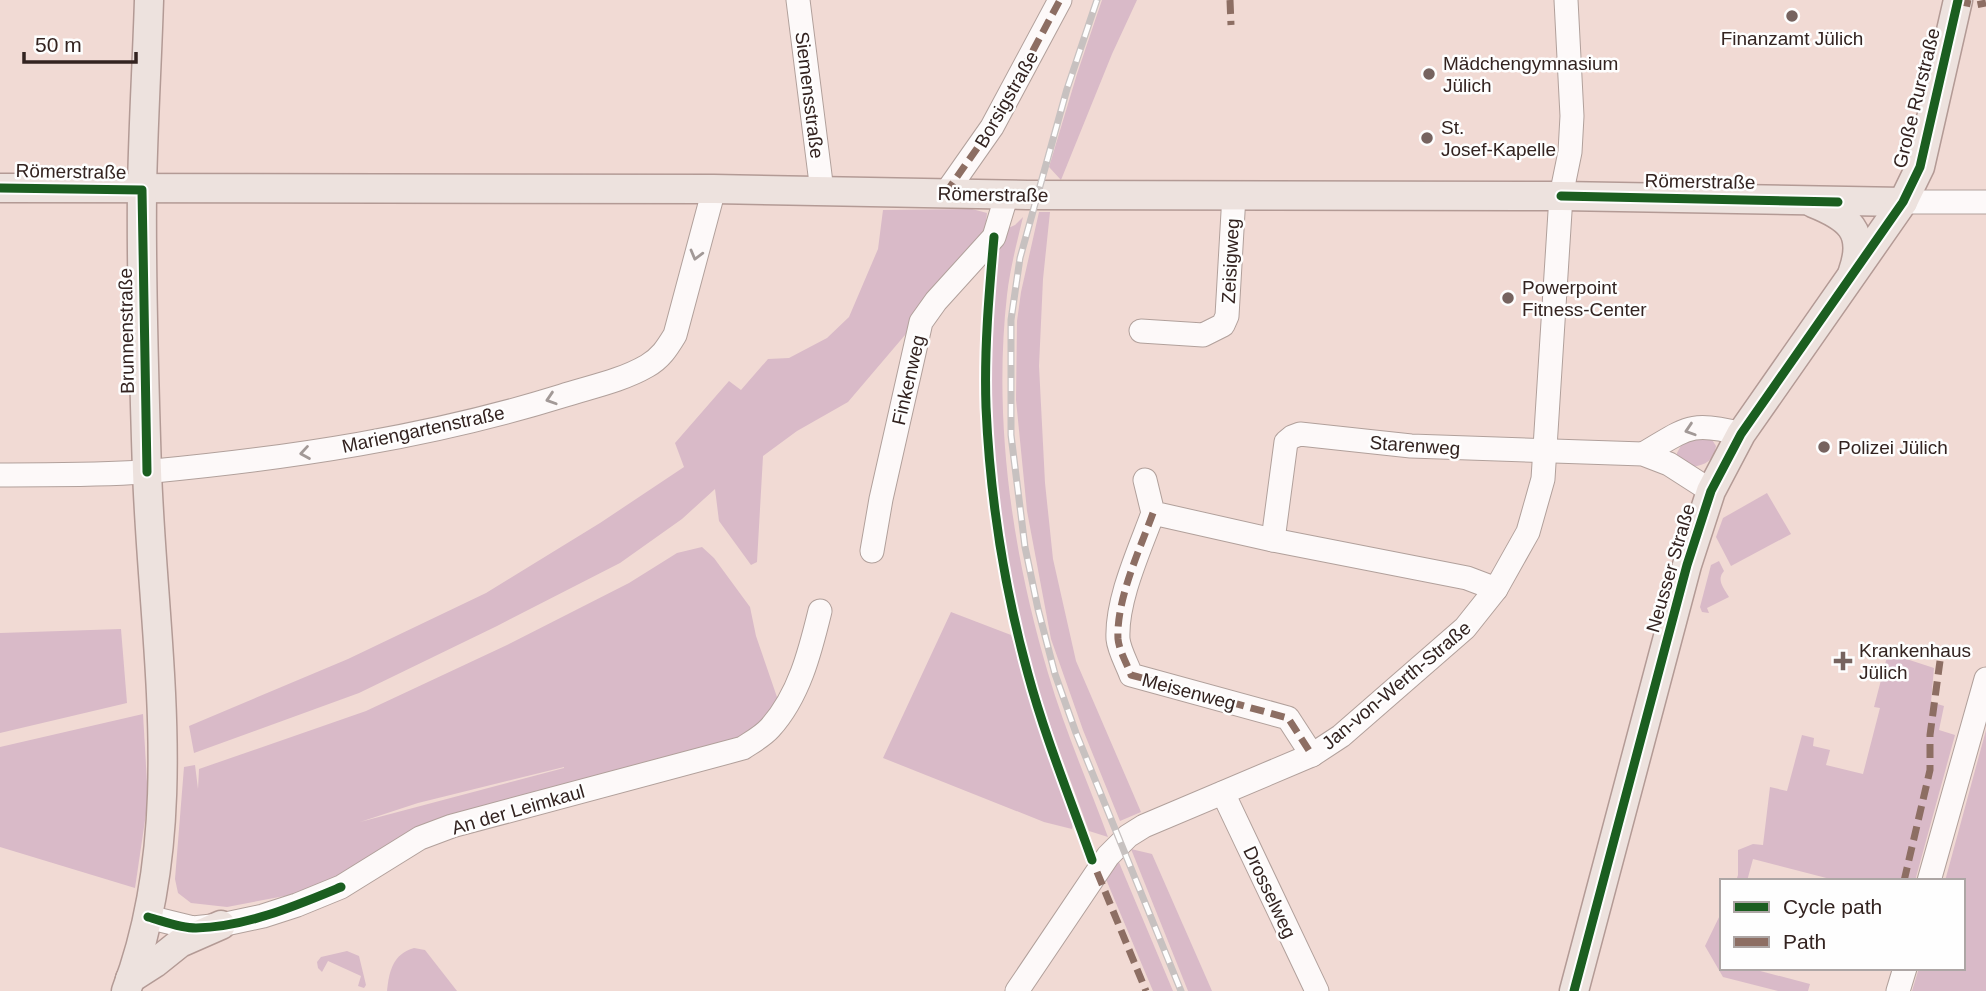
<svg xmlns="http://www.w3.org/2000/svg" width="1986" height="991" viewBox="0 0 1986 991" font-family="Arial,sans-serif">
  <style>
    .green { fill: #d9bac8; fill-rule: evenodd }
    .lines { fill: none; stroke-linecap: round; stroke-linejoin: round }
    .minor-casing { stroke: #b1a09b; stroke-width: 25 }
    .major-casing { stroke: #b39a95; stroke-width: 31 }
    .minor { stroke: #fdf9f9; stroke-width: 23 }
    .major { stroke: #ede2de; stroke-width: 28 }
    .rail-casing { stroke: #c7c1c0; stroke-width: 7 }
    .rail { stroke: #fefefe; stroke-width: 4.5; stroke-dasharray: 13; stroke-linecap: butt }
    .quiet { stroke: #8d6e63; stroke-width: 7; stroke-dasharray: 14 7; stroke-linecap: butt }
    .cycleway-casing { stroke: #fefefe; stroke-width: 13 }
    .cycleway { stroke: #1b5e20; stroke-width: 9 }
    .oneway { stroke: #a29997 }
    .poi-dot { fill: #76635f; stroke: #fefefe; stroke-width: 2.5 }
    .labels { text-anchor: middle; stroke-width: 5; stroke-linejoin: round; paint-order: stroke }
    .poi-label { font-size: 19px; fill: #332320; stroke: #fefefe; text-anchor: start }
    .street-label { font-size: 19px; fill: #332320; stroke: #fefefe }
  </style>
  <rect width="100%" height="100%" fill="#f1dad4"/>
  <!-- green -->
  <g class="green">
    <path d="M1102 0H1137L1112 54 1061 180 1049 167 1077 74Z"/>
    <path d="M972 209 987 213 985 230 911 328 848 402 797 431 763 456 757 562 751 565 719 521 715 489 682 519 620 563 497 626 359 693 194 753 189 726 348 659 486 593 600 523 684 467 675 443 729 381 741 390 768 359 789 358 827 338 849 317 878 249 883 210Z"/>
    <path d="M1039 212H1050L1043 279 1039 366 1045 483 1053 559 1076 661 1141 812 1120 821 1083 730 1051 639 1027 511 1016 400 1017 321 1021 292Z"/>
    <path d="M1023 217C1017 242 1010 269 1007 295 993 420 1012 552 1048 673 1064 728 1088 783 1108 837L1089 831C1070 778 1048 725 1033 671 1004 568 990 462 992 356 992 314 991 270 1004 230L1015 225Z"/>
    <path d="M1709 435 1716 446C1714 460 1706 465 1692 467L1677 459V453L1684 440Z"/>
    <path d="M1767 493 1791 534 1731 566 1716 537 1723 518Z"/>
    <path d="M702 547 714 558 750 607 756 636 778 700 743 741 429 828 327 888 227 907 191 903 178 893 175 879 184 767 195 765 198 789 199 769 366 711 507 645 629 583 677 553ZM564 767V768L360 822 418 803Z"/>
    <path d="M1719 561 1724 571C1716 580 1724 588 1729 597L1707 608 1709 613 1702 612 1700 607 1711 565Z"/>
    <path d="M951 612 1011 635 1039 727 1074 817 1072 829 1044 822 883 758Z"/>
    <path d="M121 629 127 703 0 733V633Z"/>
    <path d="M1888 653 1934 668 1931 702 1944 706 1939 730 1955 735 1915 881H1838L1753 859 1747 881H1736L1738 875V850L1753 844 1763 845 1770 787 1787 791 1802 735 1814 738 1813 746 1830 750 1826 765 1863 774 1880 708 1874 707Z"/>
    <path d="M143 714 148 800 135 888 0 847V747Z"/>
    <path d="M1986 730V991H1912L1919 968H1963V881H1945Z"/>
    <path d="M1131 849 1152 854 1212 991H1188Z"/>
    <path d="M1118 860 1173 991H1153L1105 877Z"/>
    <path d="M1722 911V968H1749L1810 984 1808 991H1778L1723 977 1705 946Z"/>
    <path d="M414 948 425 950 457 991H387C389 971 393 954 414 948Z"/>
    <path d="M347 951 359 956 366 985 364 988 358 986 361 976 328 961 322 972 318 968 317 962 321 957Z"/>
  </g>
  <g class="lines">
    <defs>
      <g id="minor">
        <path d="M798 0 822 191"/>
        <path d="M945 194 992 127 1060 0"/>
        <path d="M1903 202H1986"/>
        <path d="M1141 331 1203 335 1223 325 1227 316 1234 195"/>
        <path d="M1643 454C1686 429 1690 420 1741 434"/>
        <path d="M0 475C51 474 103 476 154 471 291 458 430 437 562 396 590 387 621 381 647 366 661 358 667 348 675 335L714 189"/>
        <path d="M1145 480 1153 513 1273 540 1467 578 1496 589"/>
        <path d="M1153 513C1140 549 1116 600 1118 639 1119 650 1127 664 1131 675L1288 718 1312 755"/>
        <path d="M1273 540 1286 442 1292 437 1300 434 1411 446 1643 454 1669 464 1711 491"/>
        <path d="M872 551 881 499 921 322 936 301 994 237 1007 194"/>
        <path d="M1223 793 1317 991"/>
        <path d="M1929 881 1986 679"/>
        <path d="M148 917 193 928 221 925 263 916 297 905 341 887 420 838 452 826 743 748C752 742 763 736 770 728 799 696 810 652 820 611"/>
        <path d="M1017 991 1108 856 1128 836 1144 826 1312 755 1341 736 1465 628 1496 589 1528 532 1543 479 1561 196 1570 152 1572 116 1566 0"/>
        <path d="M1898 991 1905 968"/>
      </g>
      <g id="major">
        <path d="M0 188 714 189 1027 195 1561 196 1903 202"/>
        <path d="M1813 203C1848 217 1867 231 1853 271"/>
        <path d="M130 979 155 963 180 943 221 925"/>
        <path d="M126 991C189 825 153 643 147 471 144 378 141 284 142 191 143 127 147 64 149 0"/>
        <path d="M1574 991 1687 565 1711 491 1741 434 1903 202 1920 167 1958 0"/>
      </g>
    </defs>
    <!-- minor casing -->
    <use href="#minor" class="minor-casing"/>
    <!-- major casing -->
    <use href="#major" class="major-casing"/>
    <!-- minor -->
    <use href="#minor" class="minor"/>
    <!-- major -->
    <use href="#major" class="major"/>
    <defs>
      <path id="rail" d="M1097 0 1067 89 1020 258 1011 320V435L1025 547 1038 609 1055 674 1076 733 1181 991"/>
    </defs>
    <!-- rail casing -->
    <use href="#rail" class="rail-casing"/>
    <!-- rail -->
    <use href="#rail" class="rail"/>
    <!-- quiet -->
    <g class="quiet">
      <path d="M1230 0 1231 25"/>
      <path d="M1957 1 1976 5 1986 3"/>
      <path d="M945 194 992 127 1060 0"/>
      <path d="M1153 513C1140 549 1116 600 1118 639 1119 650 1127 664 1131 675L1288 718 1312 755"/>
      <path d="M1097 872 1146 991"/>
      <path d="M1904 881 1930 770V735L1940 661"/>
    </g>
    <defs>
      <g id="cycleway">
        <path d="M0 188 142 190 147 472"/>
        <path d="M1561 196 1838 202"/>
        <path d="M994 237C989 293 984 350 986 407 990 497 1004 587 1028 674 1045 737 1070 798 1092 860"/>
        <path d="M148 917C163 921 180 928 196 928 246 927 295 906 341 887"/>
        <path d="M1574 991 1687 565 1711 491 1741 434 1903 202 1920 167 1958 0"/>
      </g>
    </defs>
    <!-- cycleway casing -->
    <use href="#cycleway" class="cycleway-casing"/>
    <!-- cycleway -->
    <use href="#cycleway" class="cycleway"/>
  </g>
  <!-- one-way arrows -->
  <defs><path id="oneway-chevron" d="M-2-3.5L2.5 0L-2 3.5" fill="none" stroke-width="1.6" stroke-linecap="round" stroke-linejoin="round" transform="scale(1.75)"/></defs>
  <g class="oneway">
    <use href="#oneway-chevron" transform="translate(696 255) rotate(105)"/>
    <use href="#oneway-chevron" transform="translate(551 399) rotate(162)"/>
    <use href="#oneway-chevron" transform="translate(1690 430) rotate(162)"/>
    <use href="#oneway-chevron" transform="translate(305 453) rotate(171)"/>
  </g>
  <!-- markers -->
  <g class="poi-dot">
    <circle cx="1792" cy="16" r="7"/>
    <circle cx="1429" cy="74" r="7"/>
    <circle cx="1427" cy="138" r="7"/>
    <circle cx="1508" cy="298" r="7"/>
    <circle cx="1824" cy="447" r="7"/>
    <path d="M1839.5 650.5h7v7h7v7h-7v7h-7v-7h-7v-7h7z"/>
  </g>
  <g class="labels">
    <!-- poi labels -->
    <g class="poi-label">
      <text x="1792" y="45" text-anchor="middle">Finanzamt Jülich</text>
      <text x="1443" y="70">Mädchengymnasium<tspan x="1443" dy="22">Jülich</tspan></text>
      <text x="1441" y="134">St.<tspan x="1441" dy="22">Josef-Kapelle</tspan></text>
      <text x="1522" y="294">Powerpoint<tspan x="1522" dy="22">Fitness-Center</tspan></text>
      <text x="1838" y="454">Polizei Jülich</text>
      <text x="1859" y="657">Krankenhaus<tspan x="1859" dy="22">Jülich</tspan></text>
    </g>
    <!-- street labels -->
    <g class="street-label">
      <text transform="translate(810 95) rotate(83)" y="7">Siemensstraße</text>
      <text transform="translate(1916 98) rotate(-76)" y="7">Große Rurstraße</text>
      <text transform="translate(1006 99) rotate(-60)" y="7">Borsigstraße</text>
      <text transform="translate(71 171) rotate(1)" y="7">Römerstraße</text>
      <text transform="translate(1700 181) rotate(1)" y="7">Römerstraße</text>
      <text transform="translate(993 194) rotate(1)" y="7">Römerstraße</text>
      <text transform="translate(1230 261) rotate(-87)" y="7">Zeisigweg</text>
      <text transform="translate(126 331) rotate(-91)" y="7">Brunnenstraße</text>
      <text transform="translate(908 380) rotate(-77)" y="7">Finkenweg</text>
      <text transform="translate(423 429) rotate(-12)" y="7">Mariengartenstraße</text>
      <text transform="translate(1415 445) rotate(4)" y="7">Starenweg</text>
      <text transform="translate(1670 568) rotate(-74)" y="7">Neusser Straße</text>
      <text transform="translate(1396 685) rotate(-40)" y="7">Jan-von-Werth-Straße</text>
      <text transform="translate(1189 691) rotate(15)" y="7">Meisenweg</text>
      <text transform="translate(518 809) rotate(-16)" y="7">An der Leimkaul</text>
      <text transform="translate(1270 892) rotate(65)" y="7">Drosselweg</text>
    </g>
  </g>
  <!-- legend -->
  <rect x="1720" y="879" width="245" height="91" fill="#fefefe" stroke="#ada6a5" stroke-width="2"/>
  <rect x="1734" y="902" width="35" height="10" fill="#1b5e20" stroke="#ada6a5" stroke-width="2"/>
  <text x="1783" y="914" font-size="21" fill="#332320">Cycle path</text>
  <rect x="1734" y="937" width="35" height="10" fill="#8d6e63" stroke="#ada6a5" stroke-width="2"/>
  <text x="1783" y="949" font-size="21" fill="#332320">Path</text>
  <!-- scale -->
  <path d="M24 52v10h112v-10" fill="none" stroke="#332320" stroke-width="3.5"/>
  <text x="35" y="52" font-size="21" fill="#332320" stroke="#fefefe" stroke-width="5" paint-order="stroke">50 m</text>
</svg>
